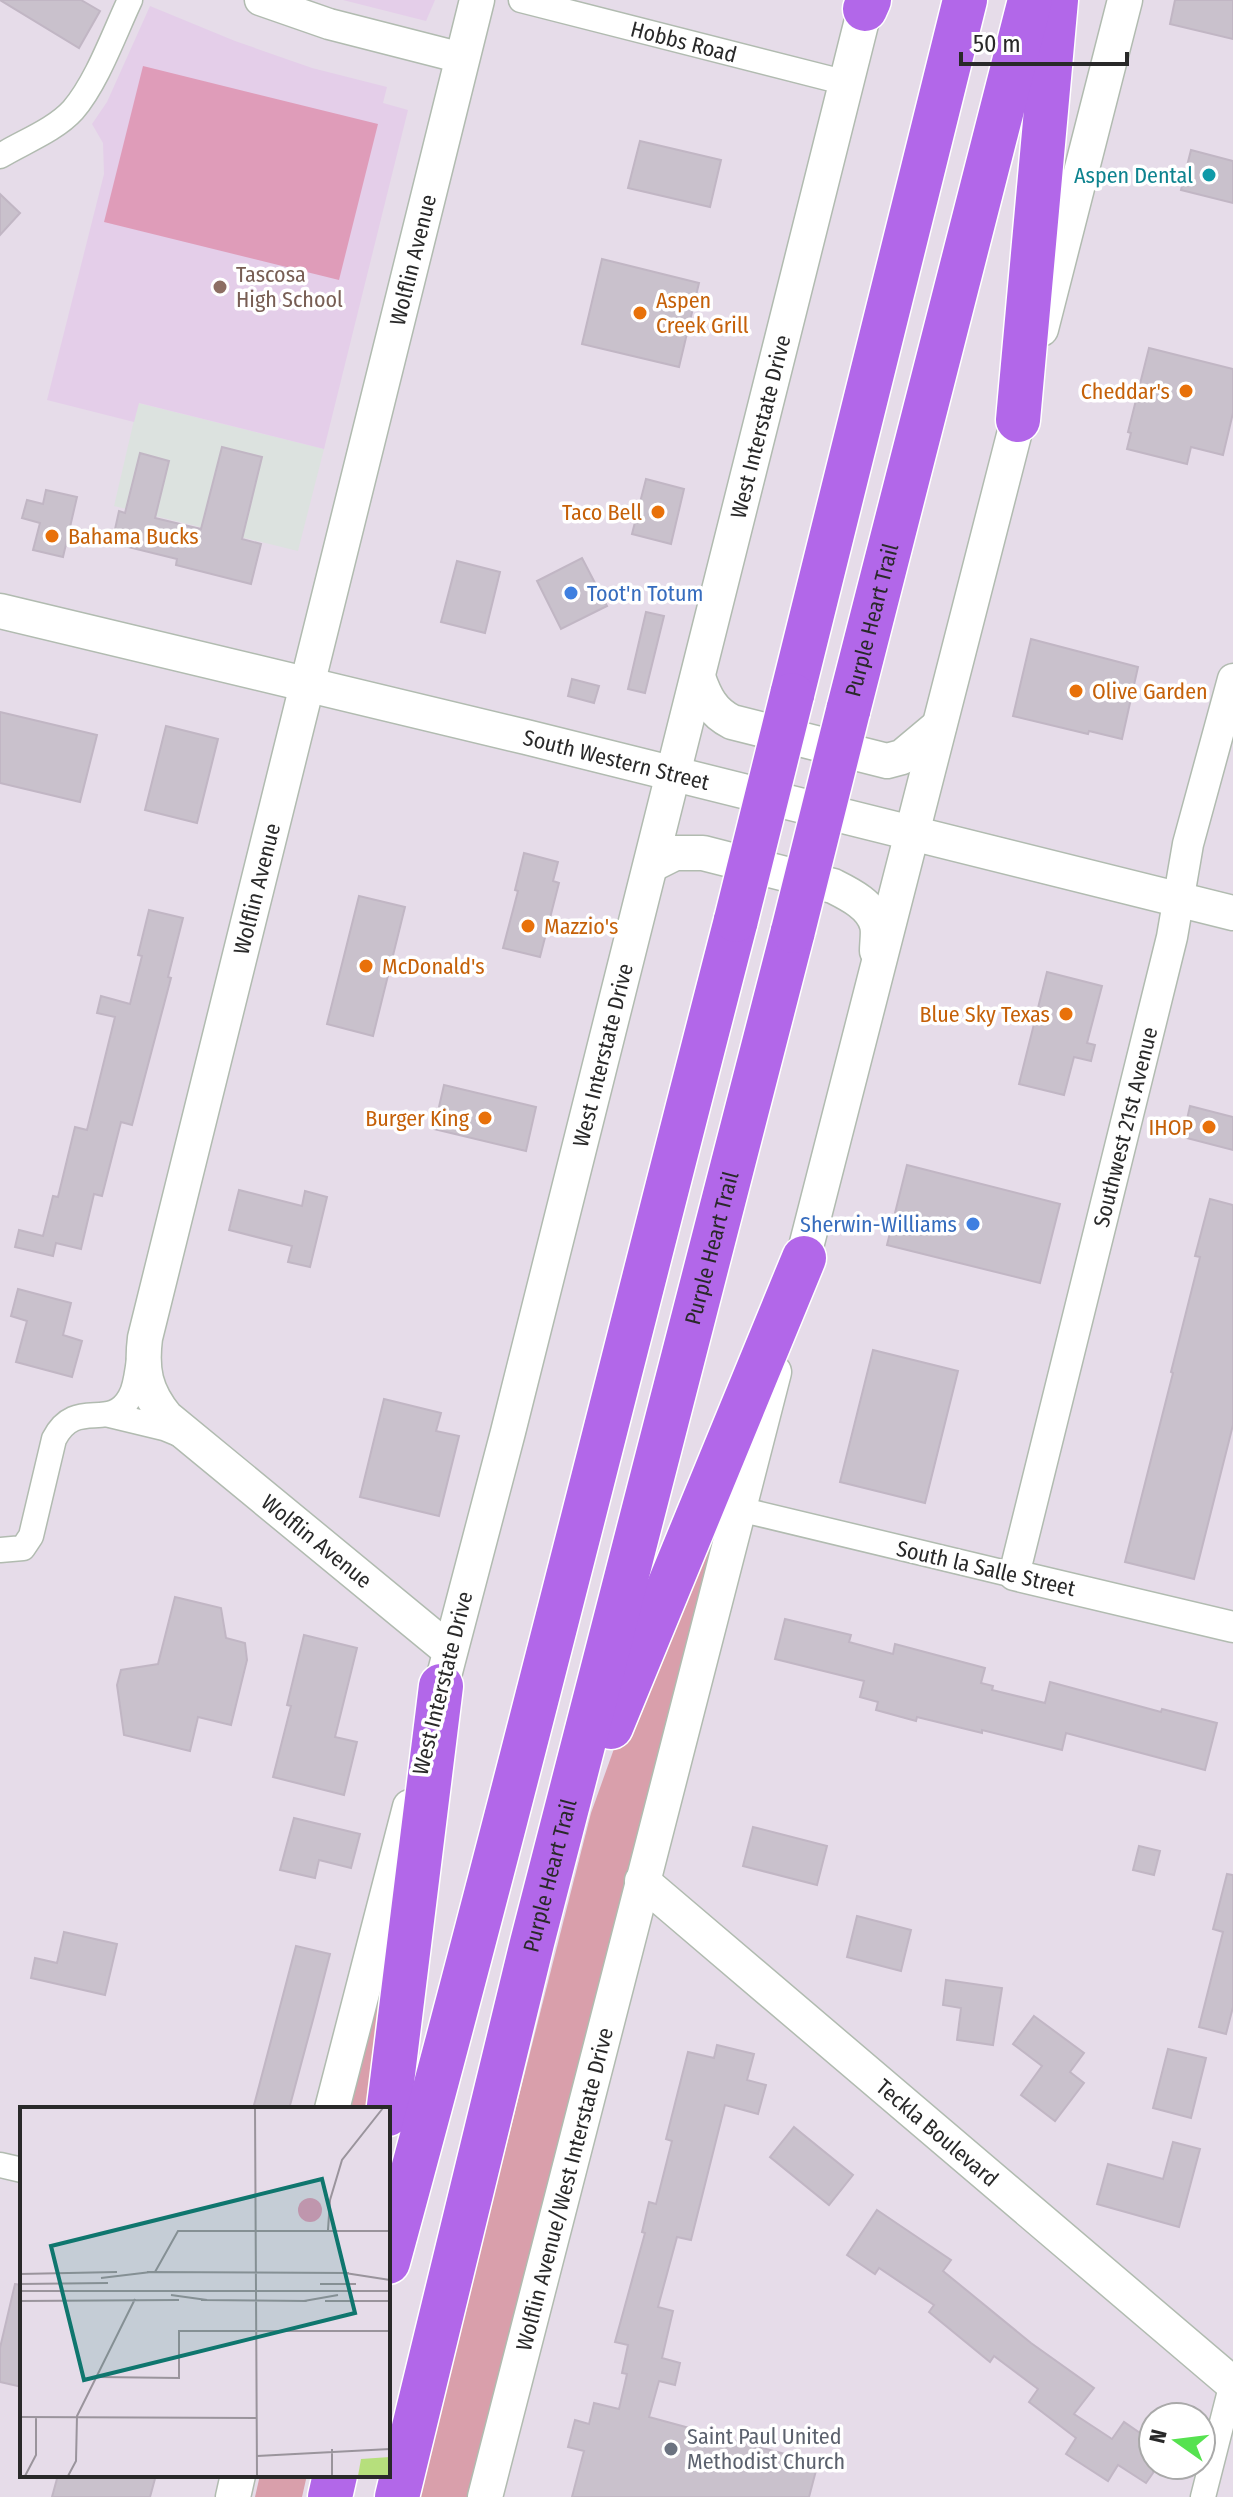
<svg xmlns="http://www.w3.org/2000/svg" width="1233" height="2497" viewBox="0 0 1233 2497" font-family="'Fira Sans Condensed',sans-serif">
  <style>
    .industrial { fill: #dce2df }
    .education { fill: #e4cee9 }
    .green { fill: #d99fab }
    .pitch { fill: #df9cb9 }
    .building { fill: #c9c1cc; stroke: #c1b6c4; stroke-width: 2 }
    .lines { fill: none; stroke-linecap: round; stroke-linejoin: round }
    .minor-casing { stroke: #b1bbb0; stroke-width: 27 }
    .tertiary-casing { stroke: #b1bbb0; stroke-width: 33 }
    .secondary-casing { stroke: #b1bbb0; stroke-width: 37 }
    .motorway-casing { stroke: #fff; stroke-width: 47 }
    .minor { stroke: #fff; stroke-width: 24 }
    .tertiary { stroke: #fff; stroke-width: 30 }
    .secondary { stroke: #fff; stroke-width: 34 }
    .motorway { stroke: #b267e9; stroke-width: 44 }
    .motorway-bridge-casing { stroke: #fff; stroke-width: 47; stroke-linecap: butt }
    .motorway-bridge { stroke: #b267e9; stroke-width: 44 }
    .culture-dot { fill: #0f9aa8; stroke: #fff; stroke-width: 3 }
    .education-dot { fill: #8d6e63; stroke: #fff; stroke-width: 3 }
    .food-dot { fill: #e8710a; stroke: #fff; stroke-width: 3 }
    .shop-dot { fill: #3f7fe0; stroke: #fff; stroke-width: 3 }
    .worship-dot { fill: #6b7280; stroke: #fff; stroke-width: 3 }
    .labels { text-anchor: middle; stroke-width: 7; stroke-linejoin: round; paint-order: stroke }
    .street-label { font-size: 22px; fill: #292929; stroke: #fff }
    .culture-label { font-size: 22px; fill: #0d838f; stroke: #fff; text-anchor: end }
    .education-label { font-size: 22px; fill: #785e54; stroke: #fff; text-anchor: start }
    .food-label { font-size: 22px; fill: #c56008; stroke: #fff; text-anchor: start }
    .shop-label { font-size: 22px; fill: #366cbe; stroke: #fff; text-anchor: start }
    .worship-label { font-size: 22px; fill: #5b616d; stroke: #fff; text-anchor: start }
    .inset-road { fill: none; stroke: #9a949c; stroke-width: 2 }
    .view { fill: #0f766e; fill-opacity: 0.15; stroke: #0f766e; stroke-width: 4 }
    .inset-edge { fill: none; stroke: #292929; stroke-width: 4 }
  </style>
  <rect width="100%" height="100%" fill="#e6dce9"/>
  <!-- industrial -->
  <path class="industrial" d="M138 403 324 449 298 551 114 506Z"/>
  <!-- education -->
  <g class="education">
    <path d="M343 0H435L426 21Z"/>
    <path d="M150 6 235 41 312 68 387 87 383 103 408 110 324 449 139 403 134 422 47 400 104 174 103 143 92 124 107 102Z"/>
  </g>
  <!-- green -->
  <g class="green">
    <path d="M732 1472 472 2497H417L591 1813 653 1640Z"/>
    <path d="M392 1928 379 2109H349Z"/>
    <path d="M260 2475H307L302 2497H255Z"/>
  </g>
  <!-- pitch -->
  <path class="pitch" d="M143 66 378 124 339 280 104 222Z"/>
  <!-- building -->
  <g class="building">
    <path d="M0 0H81L100 11 79 48Z"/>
    <path d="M1175 0H1233V39L1170 24Z"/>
    <path d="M640 141 721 160 710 207 628 188Z"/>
    <path d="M1191 150 1233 161V203L1181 190Z"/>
    <path d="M0 194 20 213 0 235Z"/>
    <path d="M602 259 699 283 679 367 582 344Z"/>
    <path d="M1149 348 1233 369V413L1223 455 1191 447 1187 464 1127 449 1131 433 1128 432Z"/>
    <path d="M222 447 262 457 242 539 261 544 251 584 176 565 177 559 112 543 119 511 125 513 140 453 169 461 155 518 201 529Z"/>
    <path d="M646 479 684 489 671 544 632 534Z"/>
    <path d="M46 490 77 497 63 557 33 550 40 523 22 518 27 500 43 504Z"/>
    <path d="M582 558 607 606 561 629 537 581Z"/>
    <path d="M457 561 500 572 485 633 441 622Z"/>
    <path d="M646 612 664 616 645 693 628 689Z"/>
    <path d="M1031 639 1138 667 1122 739 1089 731 1088 734 1013 716Z"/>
    <path d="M572 679 599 686 594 703 568 696Z"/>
    <path d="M0 712 97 735 80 802 0 783Z"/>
    <path d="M166 726 218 739 197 823 145 810Z"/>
    <path d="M524 853 558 862 553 881 559 883 540 957 503 948 518 891 515 890Z"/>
    <path d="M359 896 405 907 373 1036 327 1024Z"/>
    <path d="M149 910 183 918 168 977 171 978 132 1125 121 1122 102 1196 94 1194 81 1249 56 1243 53 1256 15 1247 19 1230 43 1236 53 1196 58 1197 75 1127 87 1130 115 1017 97 1013 101 996 130 1004 142 956 138 955Z"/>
    <path d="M1047 972 1102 986 1087 1043 1095 1045 1091 1061 1074 1057 1064 1095 1019 1084Z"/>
    <path d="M444 1085 536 1107 526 1151 434 1129Z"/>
    <path d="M1190 1106 1233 1117V1150L1183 1137Z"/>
    <path d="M907 1165 1060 1204 1040 1283 887 1245Z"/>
    <path d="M239 1190 302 1206 305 1191 327 1197 310 1267 288 1262 292 1246 229 1230Z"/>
    <path d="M1210 1199 1233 1205V1425L1194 1579 1125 1562 1173 1373 1171 1372 1200 1257 1195 1256Z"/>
    <path d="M18 1289 71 1303 63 1335 82 1341 72 1377 16 1362 27 1321 11 1316Z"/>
    <path d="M873 1350 958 1371 925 1503 840 1482Z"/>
    <path d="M384 1399 441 1413 436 1431 459 1436 439 1516 360 1497Z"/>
    <path d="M175 1597 221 1608 226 1638 245 1643 247 1660 231 1725 198 1717 190 1751 124 1735 117 1685 121 1670 158 1664Z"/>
    <path d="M785 1619 851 1635 849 1642 893 1654 895 1644 985 1668 981 1683 993 1686 992 1690 1045 1703 1050 1682 1161 1712 1162 1709 1217 1723 1205 1770 1066 1733 1062 1750 982 1730V1733L917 1717 916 1721 876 1710 878 1702 860 1697 864 1681 775 1659Z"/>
    <path d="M304 1635 357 1648 335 1737 357 1742 344 1795 273 1777 291 1706 287 1705Z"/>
    <path d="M294 1818 360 1834 351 1868 319 1860 315 1878 280 1870Z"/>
    <path d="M753 1827 827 1846 817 1885 743 1866Z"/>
    <path d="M1139 1846 1160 1851 1154 1875 1133 1870Z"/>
    <path d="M1227 1874 1233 1875V2007L1226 2034 1199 2027 1223 1932 1213 1929Z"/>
    <path d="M857 1916 911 1930 901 1971 847 1957Z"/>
    <path d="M64 1932 117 1944 105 1995 31 1978 35 1958 57 1963Z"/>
    <path d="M296 1946 330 1954 314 2016 289 2109H253Z"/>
    <path d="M946 1980 1002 1988 993 2045 957 2040 961 2008 943 2005Z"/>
    <path d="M1034 2016 1084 2053 1070 2072 1084 2083 1055 2121 1021 2095 1042 2066 1013 2044Z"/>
    <path d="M717 2045 754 2054 747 2080 766 2085 758 2114 725 2105 691 2240 677 2237 658 2307 673 2311 662 2358 680 2363 675 2385 659 2381 649 2417 818 2463 809 2497H572L584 2451 568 2447 575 2420 589 2424 594 2403 619 2409 627 2374 622 2373 628 2345 615 2342 645 2233 642 2232 649 2202 656 2204 672 2141 666 2139 688 2052 714 2058Z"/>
    <path d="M1168 2049 1206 2058 1191 2118 1153 2108Z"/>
    <path d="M794 2127 853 2175 829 2205 770 2157Z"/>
    <path d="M1173 2142 1200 2149 1179 2227 1097 2204 1108 2164 1163 2179Z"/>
    <path d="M877 2210 951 2260 943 2271 1031 2343 1094 2388 1074 2414 1112 2439 1124 2422 1153 2442V2473L1146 2483 1118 2465 1108 2481 1066 2454 1076 2438 1029 2402 1038 2389 994 2356 990 2362 929 2312 934 2305 879 2268 875 2274 847 2255Z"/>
    <path d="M15 2284 22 2285V2387L0 2382V2348Z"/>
    <path d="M58 2475H156L150 2497H52Z"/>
  </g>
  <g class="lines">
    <defs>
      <g id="minor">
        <path id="s1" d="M521 0 847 83"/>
        <path d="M0 156C23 142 55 130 73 110 97 82 114 34 130 0"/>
        <path d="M110 1415 164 1428 181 1435"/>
        <path d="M739 1509 1014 1575"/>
        <path d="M0 1550 23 1548 31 1536 54 1439C76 1396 110 1433 130 1397 136 1387 137 1371 139 1360"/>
        <path d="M0 2165 22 2170"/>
        <path d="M1203 2497 1232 2383"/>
      </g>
      <g id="tertiary">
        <path d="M260 0 329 24 462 58"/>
        <path d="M1233 679 1188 844 1172 937 1014 1575 1233 1627"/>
      </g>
      <g id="secondary">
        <path d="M1041 329 1125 0"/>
        <path id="s2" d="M0 611 526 737 1233 913"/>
        <path d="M698 677C705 697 712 712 732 722L887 761 902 757 939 726"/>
        <path d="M651 865 675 853H703L833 886C849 894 872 905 877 925 879 932 877 943 877 951"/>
        <path d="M797 1282 1024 396"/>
        <path id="s3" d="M449 1650 166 1417C145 1391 141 1370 145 1338L477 0"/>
        <path id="s4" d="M435 1710 508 1432 867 0"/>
        <path id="s5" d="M642 1881 1233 2384"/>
        <path d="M332 2109 410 1807"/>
        <path d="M233 2497 238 2475"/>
        <path id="s6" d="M485 2497 774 1372"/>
      </g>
      <g id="motorway">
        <path d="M865 9 869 0"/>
        <path d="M1018 420 1056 0"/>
        <path d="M792 695 965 0"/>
        <path id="s7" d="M848 711 1030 0"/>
        <path d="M611 1727 804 1258"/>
        <path d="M388 2114 441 1686"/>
        <path d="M388 2262C510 1816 620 1367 736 920"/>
        <path d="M330 2497 335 2475"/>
        <path id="s8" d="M397 2497 532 1943 793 931"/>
      </g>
    </defs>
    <!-- minor casing -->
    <use href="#minor" class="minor-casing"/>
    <!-- tertiary casing -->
    <use href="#tertiary" class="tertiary-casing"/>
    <!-- secondary casing -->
    <use href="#secondary" class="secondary-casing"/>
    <!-- motorway casing -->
    <use href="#motorway" class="motorway-casing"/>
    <!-- minor -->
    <use href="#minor" class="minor"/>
    <!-- tertiary -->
    <use href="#tertiary" class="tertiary"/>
    <!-- secondary -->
    <use href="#secondary" class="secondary"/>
    <!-- motorway -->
    <use href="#motorway" class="motorway"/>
    <defs>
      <g id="motorway-bridge">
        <path d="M736 920 792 695"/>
        <path d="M793 931 848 711"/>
      </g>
    </defs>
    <!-- motorway-bridge casing -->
    <use href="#motorway-bridge" class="motorway-bridge-casing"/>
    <!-- motorway-bridge -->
    <use href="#motorway-bridge" class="motorway-bridge"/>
  </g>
  <!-- markers -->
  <circle class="culture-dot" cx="1209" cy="175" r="8"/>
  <circle class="education-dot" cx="220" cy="287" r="8"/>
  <g class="food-dot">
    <circle cx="640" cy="313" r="8"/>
    <circle cx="1186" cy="391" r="8"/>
    <circle cx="658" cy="512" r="8"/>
    <circle cx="52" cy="536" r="8"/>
    <circle cx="1076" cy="691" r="8"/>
    <circle cx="528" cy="926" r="8"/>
    <circle cx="366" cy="966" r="8"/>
    <circle cx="1066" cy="1014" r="8"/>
    <circle cx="485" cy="1118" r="8"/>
    <circle cx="1209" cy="1127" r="8"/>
  </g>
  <g class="shop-dot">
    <circle cx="571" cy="593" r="8"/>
    <circle cx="973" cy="1224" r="8"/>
  </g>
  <circle class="worship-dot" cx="671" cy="2449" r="8"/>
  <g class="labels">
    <!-- street labels -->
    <g class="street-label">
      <text dy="8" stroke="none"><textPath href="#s1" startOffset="168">Hobbs Road</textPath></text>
      <text dy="8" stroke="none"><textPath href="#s3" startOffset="1562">Wolflin Avenue</textPath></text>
      <text dy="8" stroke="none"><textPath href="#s4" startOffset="1324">West Interstate Drive</textPath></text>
      <text dy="8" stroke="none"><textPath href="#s7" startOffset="94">Purple Heart Trail</textPath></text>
      <text dy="8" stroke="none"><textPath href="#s2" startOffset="634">South Western Street</textPath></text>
      <text dy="8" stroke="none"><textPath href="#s3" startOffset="914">Wolflin Avenue</textPath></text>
      <text dy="8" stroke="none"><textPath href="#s4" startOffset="676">West Interstate Drive</textPath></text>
      <text transform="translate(1125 1127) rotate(-76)" y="8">Southwest 21st Avenue</text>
      <text dy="8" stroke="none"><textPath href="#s8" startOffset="1288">Purple Heart Trail</textPath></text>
      <text transform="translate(317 1541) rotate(39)" y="8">Wolflin Avenue</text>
      <text transform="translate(986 1568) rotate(13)" y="8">South la Salle Street</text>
      <text transform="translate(442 1683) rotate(-76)" y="8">West Interstate Drive</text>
      <text dy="8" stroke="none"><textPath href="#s8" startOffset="640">Purple Heart Trail</textPath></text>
      <text dy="8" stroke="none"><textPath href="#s5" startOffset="388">Teckla Boulevard</textPath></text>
      <text dy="8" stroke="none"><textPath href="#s6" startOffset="318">Wolflin Avenue/West Interstate Drive</textPath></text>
    </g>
    <!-- culture labels -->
    <g class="culture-label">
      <text x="1193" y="183">Aspen Dental</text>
    </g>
    <!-- education labels -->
    <g class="education-label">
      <text x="236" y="282">Tascosa<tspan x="236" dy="25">High School</tspan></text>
    </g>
    <!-- food labels -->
    <g class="food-label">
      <text x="656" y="308">Aspen<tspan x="656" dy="25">Creek Grill</tspan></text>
      <text x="1170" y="399" text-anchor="end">Cheddar's</text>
      <text x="642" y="520" text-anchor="end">Taco Bell</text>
      <text x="68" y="544">Bahama Bucks</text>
      <text x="1092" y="699">Olive Garden</text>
      <text x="544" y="934">Mazzio's</text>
      <text x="382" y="974">McDonald's</text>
      <text x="1050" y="1022" text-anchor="end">Blue Sky Texas</text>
      <text x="469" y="1126" text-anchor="end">Burger King</text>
      <text x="1193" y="1135" text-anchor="end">IHOP</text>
    </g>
    <!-- shop labels -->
    <g class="shop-label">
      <text x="587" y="601">Toot'n Totum</text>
      <text x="957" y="1232" text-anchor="end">Sherwin-Williams</text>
    </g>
    <!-- worship labels -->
    <g class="worship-label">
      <text x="687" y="2444">Saint Paul United<tspan x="687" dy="25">Methodist Church</tspan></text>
    </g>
  </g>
  <!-- overview -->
  <g transform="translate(20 2107)">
    <rect width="370" height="370" fill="#e6dce9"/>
    <path d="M278 103a12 12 0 1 1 24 0a12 12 0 1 1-24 0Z" fill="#df9cb9"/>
    <path d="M370 350V369H338L341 352Z" fill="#b6df7c"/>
    <path class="inset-road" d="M235 1 237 369M308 123 310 93 322 53 363 1M127 165 329 166M135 165 158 124H370M325 166 370 173M0 167 97 165M81 171 131 165M0 177 88 176M300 177H336M0 184H370M151 188 187 193M181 193 287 194M0 194 159 193M284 194 318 188M305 194H370M78 270 159 271V224H370M0 310 237 311M312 342V369M237 349 370 342M5 369 16 348V310M48 369 56 354 57 309 115 192"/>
    <path class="view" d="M302 72 335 206 64 273 31 139Z"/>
    <rect width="370" height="370" class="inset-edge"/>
  </g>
  <!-- north arrow -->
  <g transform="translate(1177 2441) rotate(284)"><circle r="38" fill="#ffffff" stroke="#a9a9a9" stroke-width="2"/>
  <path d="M0-6L14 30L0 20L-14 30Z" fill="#56e250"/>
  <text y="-12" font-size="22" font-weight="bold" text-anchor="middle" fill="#292929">N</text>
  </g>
  <!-- scale -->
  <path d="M961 52v12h166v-12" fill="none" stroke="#292929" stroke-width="4"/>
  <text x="973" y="52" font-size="24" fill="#292929" stroke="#ffffff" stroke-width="6" paint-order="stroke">50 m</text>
</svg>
